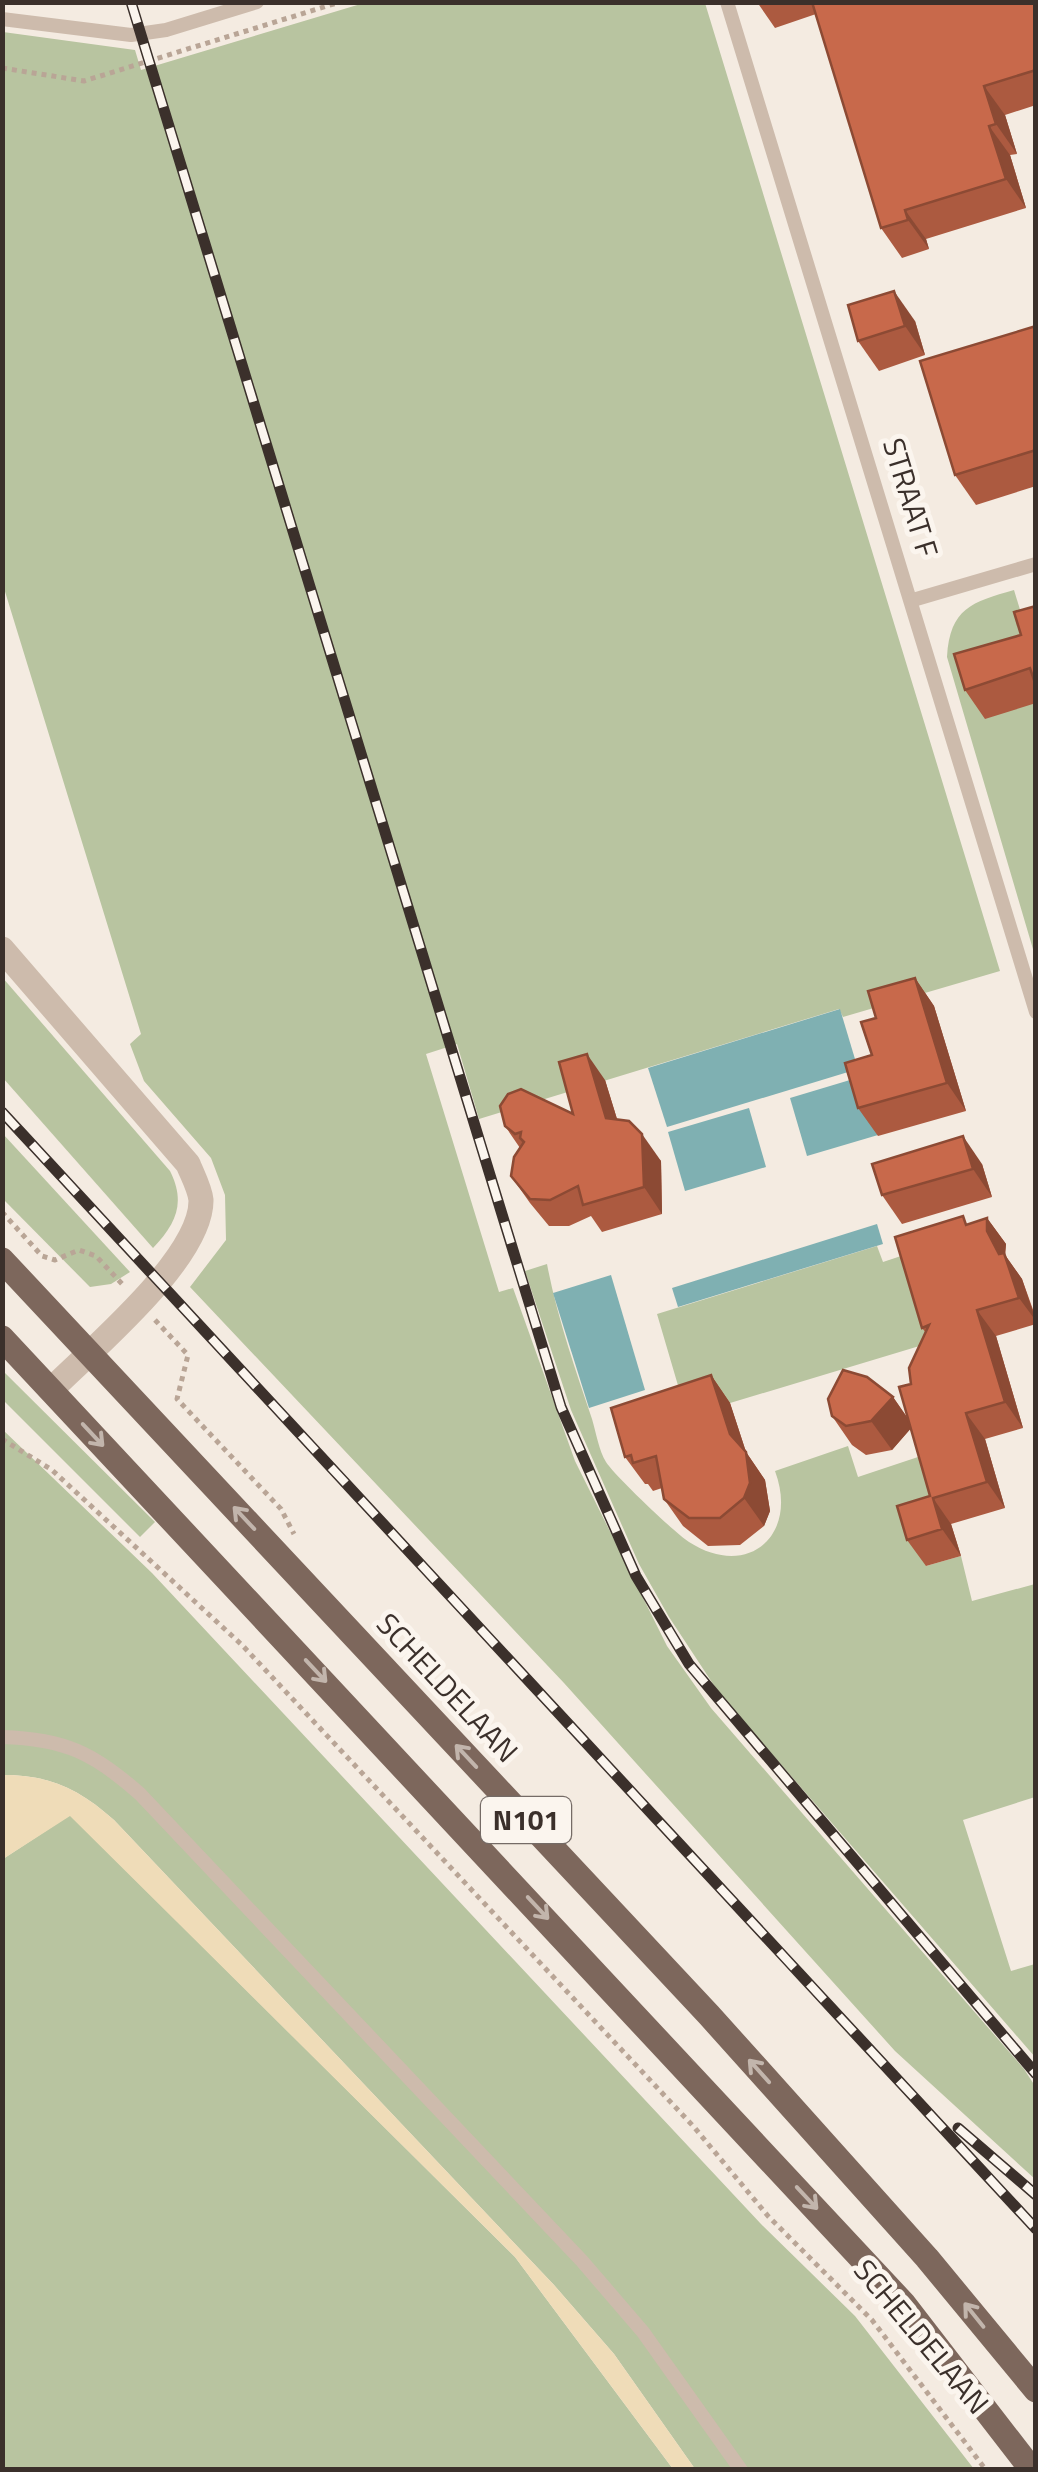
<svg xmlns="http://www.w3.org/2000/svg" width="1038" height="2472" viewBox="0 0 1038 2472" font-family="'Titillium Web',sans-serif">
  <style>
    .green { fill: #b8c4a0 }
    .sand { fill: #efdcb8 }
    .water { fill: #7fb0b2 }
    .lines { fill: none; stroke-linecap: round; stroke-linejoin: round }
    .path { stroke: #b9a596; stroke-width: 5; stroke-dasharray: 5 5; stroke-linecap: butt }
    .lane { stroke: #cdbbac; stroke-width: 14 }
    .street { stroke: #cdbbac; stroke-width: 25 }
    .primary { stroke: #7d675c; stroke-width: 25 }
    .rail-casing { stroke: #3b302b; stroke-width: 11 }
    .rail { stroke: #fbf5ee; stroke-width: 8; stroke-dasharray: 22; stroke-linecap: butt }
    .wall { fill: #ac5a40 }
    .shaded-wall { fill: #8c4a34 }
    .building { fill: #c8694b; stroke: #8c4a34; stroke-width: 2.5 }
    .oneway { stroke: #c2b5ac }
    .labels { text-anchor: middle; stroke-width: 10; stroke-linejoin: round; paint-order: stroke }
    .shield { fill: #fbf5ee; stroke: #756b66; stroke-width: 2.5 }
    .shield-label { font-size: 28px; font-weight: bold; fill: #3b302b }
    .street-label { font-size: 30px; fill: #3b302b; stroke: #fbf5ee }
  </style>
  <rect width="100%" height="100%" fill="#f4ebe1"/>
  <!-- green -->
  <g class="green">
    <path d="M364 3H705L1000 971 843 1017 839 1009 479 1119 457 1044 426 1054 499 1292 513 1288 575 1461 667 1646 711 1708 1024 2069 1035 2086V2179L895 2051 564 1683 190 1287 226 1240 225 1195 211 1158 144 1081 130 1044 141 1034 3 585V32L135 50 141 70Z"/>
    <path d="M1014 590 1035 659V956L947 657C950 608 972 602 1014 590Z"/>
    <path d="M2 977 170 1171C186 1203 176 1224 153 1248L3 1078Z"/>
    <path d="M2 1134H3L130 1272 111 1284 90 1287 3 1199Z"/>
    <path d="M877 1246 883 1262 910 1253 936 1341 687 1416 657 1314Z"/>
    <path d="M547 1264C557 1317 575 1368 592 1419 596 1432 599 1451 606 1462 615 1476 675 1533 689 1542 748 1580 799 1535 775 1471L848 1446 858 1477 930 1453 949 1522 926 1566 961 1556 972 1601 1035 1584V1797L963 1820 1011 1971 1035 1964V2057L719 1693 669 1617 639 1564 571 1410 525 1271Z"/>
    <path d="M2 1370 155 1522 140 1537 3 1400Z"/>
    <path d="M2 1429 152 1573 761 2224 855 2316 974 2469H695L614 2354 554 2285 114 1820C79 1789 50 1775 3 1775Z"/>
    <path d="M70 1815 515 2257 673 2469 3 2470V1859Z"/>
  </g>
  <!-- sand -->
  <path class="sand" d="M3 1775C50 1775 79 1789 114 1820L554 2285 614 2354 695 2469H673L515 2257 70 1816 3 1859Z"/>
  <!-- water -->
  <g class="water">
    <path d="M840 1009 858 1069 667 1127 648 1068Z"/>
    <path d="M860 1077 878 1135 807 1156 790 1098Z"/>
    <path d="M749 1108 766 1167 685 1191 668 1132Z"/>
    <path d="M877 1224 883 1244 678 1307 672 1288Z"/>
    <path d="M611 1275 645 1390 589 1408 553 1293Z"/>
  </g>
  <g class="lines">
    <!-- path -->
    <g class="path">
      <path d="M2 68 84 81 340 2"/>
      <path d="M2 1212 42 1256 55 1260 79 1250 96 1256 124 1286"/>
      <path d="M155 1320 188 1355 177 1399 281 1509 294 1534"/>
      <path d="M2 1439 52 1470 242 1645 694 2127 768 2216 872 2320 986 2470"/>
    </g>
    <!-- lane -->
    <g class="lane">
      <path d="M727 2 1036 1012"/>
      <path d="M2 19 131 35 166 30 257 2"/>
      <path d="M913 600 1036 564"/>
      <path d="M2 1737C65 1739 94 1753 140 1794L582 2261 643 2332 741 2470"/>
    </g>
    <!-- street -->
    <path class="street" d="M2 949 188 1164C192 1174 200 1189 201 1200 202 1258 92 1349 51 1390"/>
    <!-- primary -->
    <g class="primary">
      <path d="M2 1260 709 2015 927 2258 1036 2390"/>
      <path d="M2 1338 903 2303 1032 2470"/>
    </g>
    <defs>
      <g id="rail">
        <path d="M131 2 561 1407 636 1576 689 1664 1036 2074"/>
        <path d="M2 1112 1036 2229"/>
        <path d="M958 2128 1036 2195"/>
      </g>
    </defs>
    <!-- rail casing -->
    <use href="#rail" class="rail-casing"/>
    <!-- rail -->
    <use href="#rail" class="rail"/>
  </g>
  <!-- wall -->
  <g class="wall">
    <path d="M757 2H1036V105L1005 115 1017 154 1010 155 1026 208 926 239 929 249 902 258 881 228 816 14 775 28Z"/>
    <path d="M915 321 925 355 879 371 858 341Z"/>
    <path d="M1036 326V486L976 505 955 475Z"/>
    <path d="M1036 606V703L985 719 965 690 1021 635Z"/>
    <path d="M915 978 934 1006 966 1111 878 1136 858 1108 872 1055 876 1018Z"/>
    <path d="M605 1080 617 1119 661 1161 662 1214 602 1232 591 1216 569 1226H549L530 1203 511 1176 520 1148 505 1126 573 1114Z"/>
    <path d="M982 1164 992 1197 902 1224 882 1195Z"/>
    <path d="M987 1218 1006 1244 1005 1255 1022 1279 1036 1318V1324L996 1336 1023 1428 985 1439 1005 1508 951 1524 961 1556 926 1566 907 1540 930 1496 911 1428 892 1450 866 1455 852 1445 832 1416 893 1397 909 1420 911 1384 926 1333 922 1328 968 1224Z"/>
    <path d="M711 1375 730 1403 746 1452 765 1480 770 1511 764 1526 740 1545 708 1546 683 1526 664 1499 662 1488 653 1491 648 1484H645L625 1457Z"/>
  </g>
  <!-- shaded-wall -->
  <g class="shaded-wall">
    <path d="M984 86 1005 115 1017 154 996 124Z"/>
    <path d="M989 126 1010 155 1026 208 1006 179Z"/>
    <path d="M905 210 926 239 929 249 908 220Z"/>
    <path d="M894 291 915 321 925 355 905 326Z"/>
    <path d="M915 978 934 1006 966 1111 947 1083Z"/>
    <path d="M587 1054 605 1080 625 1145 606 1118Z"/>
    <path d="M642 1134 661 1161 662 1214 644 1187Z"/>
    <path d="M963 1136 982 1164 992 1197 973 1169Z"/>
    <path d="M987 1218 1006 1244 1005 1255 1022 1279 1036 1321 1019 1298 987 1231Z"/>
    <path d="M977 1310 996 1336 1023 1428 1005 1402Z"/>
    <path d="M711 1375 730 1403 746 1452 765 1480 770 1511 764 1526 744 1498 730 1434Z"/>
    <path d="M893 1397 913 1426 892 1450 871 1421Z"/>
    <path d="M966 1413 985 1439 1005 1508 987 1482Z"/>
    <path d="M933 1498 951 1524 961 1556 942 1529Z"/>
  </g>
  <!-- building -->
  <g class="building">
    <path d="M812 2H1036V70L984 86 996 124 989 126 1006 179 905 210 908 220 881 228Z"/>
    <path d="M894 291 905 326 858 341 848 305Z"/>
    <path d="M1036 326V450L955 475 920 361Z"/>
    <path d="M1036 606V686L1030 668 965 690 954 654 1021 635 1014 612Z"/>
    <path d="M915 978 947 1083 858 1108 845 1063 872 1055 861 1022 876 1018 868 991Z"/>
    <path d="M587 1054 606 1118 629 1121 642 1134 644 1187 583 1205 578 1186 550 1200 530 1199 511 1176 514 1157 524 1142 520 1138 521 1132 515 1134 505 1126 500 1106 508 1094 521 1089 573 1114 559 1062Z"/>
    <path d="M963 1136 973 1169 882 1195 872 1164Z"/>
    <path d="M963 1216 966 1225 987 1218V1231L999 1254 1004 1253 1019 1298 977 1310 1005 1402 966 1413 987 1482 933 1498 942 1529 907 1540 897 1506 930 1496 899 1387 911 1384 909 1368 929 1325 922 1328 895 1237Z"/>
    <path d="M843 1370 867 1377 893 1397 871 1421 846 1426 832 1416 828 1399Z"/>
    <path d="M711 1375 730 1434 746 1452 750 1483 744 1498 720 1518H689L664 1499 656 1456 633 1463 631 1455 625 1457 611 1408Z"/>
  </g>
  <!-- one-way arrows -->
  <defs><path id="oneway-shaft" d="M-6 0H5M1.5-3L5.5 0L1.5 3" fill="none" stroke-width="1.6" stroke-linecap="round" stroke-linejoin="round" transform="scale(2.5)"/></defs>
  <g class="oneway">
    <use href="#oneway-shaft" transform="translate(93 1435) rotate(47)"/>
    <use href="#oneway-shaft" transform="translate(244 1518) rotate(-133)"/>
    <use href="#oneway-shaft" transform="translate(316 1671) rotate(47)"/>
    <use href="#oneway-shaft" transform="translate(466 1756) rotate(-133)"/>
    <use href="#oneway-shaft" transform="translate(538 1908) rotate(47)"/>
    <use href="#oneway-shaft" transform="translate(759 2071) rotate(-132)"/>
    <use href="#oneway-shaft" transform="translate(807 2198) rotate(47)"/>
    <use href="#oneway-shaft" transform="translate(974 2315) rotate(-129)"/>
  </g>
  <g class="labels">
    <!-- shield labels -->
    <rect class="shield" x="481" y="1797" width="90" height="46" rx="8"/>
    <g class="shield-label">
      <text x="526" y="1830">N101</text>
    </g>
    <!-- street labels -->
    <g class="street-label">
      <text transform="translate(910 498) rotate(73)" y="10">STRAAT F</text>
      <text transform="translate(447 1688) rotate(47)" y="10">SCHELDELAAN</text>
      <text transform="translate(921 2337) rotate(50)" y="10">SCHELDELAAN</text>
    </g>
  </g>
  <!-- border -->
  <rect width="1038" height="2472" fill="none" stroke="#3b302b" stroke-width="10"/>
</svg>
